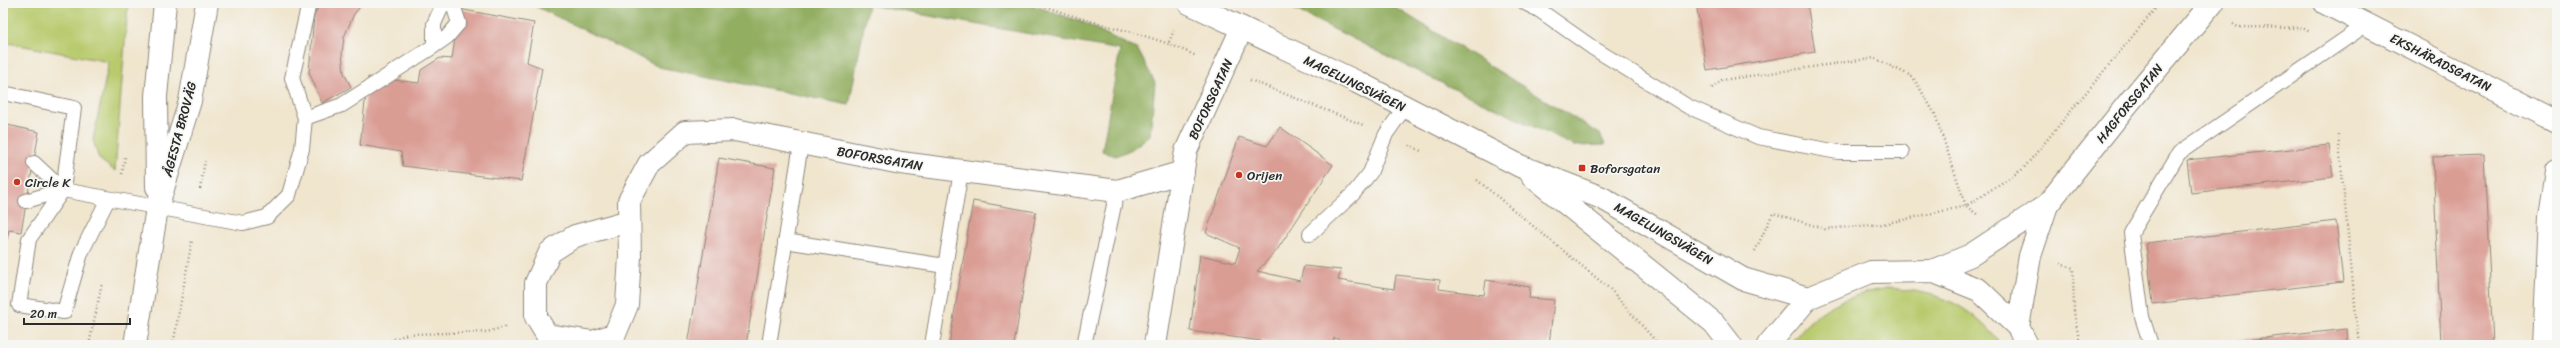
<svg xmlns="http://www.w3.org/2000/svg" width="2560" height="348" viewBox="0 0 2560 348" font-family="Sriracha,sans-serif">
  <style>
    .green { fill: #b8ca6d; stroke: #727a4c }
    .forest { fill: #92ae60; stroke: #5e6c46 }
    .building { fill: #da9d94 }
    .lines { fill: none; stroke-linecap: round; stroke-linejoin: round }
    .lane-casing { stroke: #8e887c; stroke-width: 16 }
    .street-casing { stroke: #8e887c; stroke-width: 24 }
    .secondary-casing { stroke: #8e887c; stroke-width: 24 }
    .path { stroke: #8e887c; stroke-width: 2.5; stroke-dasharray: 1 3; stroke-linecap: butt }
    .lane { stroke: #fff; stroke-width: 14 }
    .street { stroke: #fff; stroke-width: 22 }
    .secondary { stroke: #fff; stroke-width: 22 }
    .poi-dot { fill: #c8321e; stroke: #f6f6f2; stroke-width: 1.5 }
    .labels { text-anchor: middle; stroke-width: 3.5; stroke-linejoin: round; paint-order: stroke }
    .street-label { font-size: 13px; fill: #2b2b2b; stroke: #f6f6f2 }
    .poi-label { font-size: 13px; fill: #2b2b2b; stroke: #f6f6f2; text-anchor: start }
  </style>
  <rect width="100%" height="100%" fill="#f6f6f2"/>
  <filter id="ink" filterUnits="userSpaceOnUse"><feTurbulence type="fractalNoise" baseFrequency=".025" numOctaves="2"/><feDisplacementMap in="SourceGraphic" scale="8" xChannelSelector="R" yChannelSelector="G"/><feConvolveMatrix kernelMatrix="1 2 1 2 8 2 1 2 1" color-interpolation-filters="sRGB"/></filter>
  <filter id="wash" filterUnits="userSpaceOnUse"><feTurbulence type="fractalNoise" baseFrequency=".012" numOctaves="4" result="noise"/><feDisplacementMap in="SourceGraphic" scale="16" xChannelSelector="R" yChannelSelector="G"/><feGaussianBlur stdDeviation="0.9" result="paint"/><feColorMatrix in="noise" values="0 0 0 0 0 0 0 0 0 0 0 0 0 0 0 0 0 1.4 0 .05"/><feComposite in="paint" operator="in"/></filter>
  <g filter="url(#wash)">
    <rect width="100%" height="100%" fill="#f0e5cd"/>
    <!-- green -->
    <g class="green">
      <path d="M3 3H128L115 171 99 159 93 140 109 62 3 42Z"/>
      <path d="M1887 288C1942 292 1967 303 2002 345H1790C1815 308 1845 296 1887 288Z"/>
    </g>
    <!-- forest -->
    <g class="forest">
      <path d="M529 3H1027L1084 23 1138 50 1155 83 1150 135 1132 149 1116 156 1102 151 1120 50 868 5 849 105 659 67Z"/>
      <path d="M1282 3H1388L1600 134 1605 145 1574 146 1427 76Z"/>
    </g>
    <g id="blocks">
      <!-- building -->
      <g class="building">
        <path d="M320 3H363L354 14 344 37 342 53 344 73 351 87 322 103 309 72 314 16Z"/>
        <path d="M1696 3H1807L1815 52 1707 70Z"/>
        <path d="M459 9 534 23 527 62 542 68 521 181 403 166 401 152 360 145 368 77 419 83 421 70 440 58 452 59Z"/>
        <path d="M3 124 39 132 21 232 9 230 4 251Z"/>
        <path d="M1280 127 1333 165 1277 250 1257 271 1300 281 1304 266 1341 270 1338 280 1394 289 1396 275 1440 280 1439 289 1484 295 1486 280 1530 287 1529 298 1554 300 1549 345H1365L1334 338 1333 345H1289L1190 331 1200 255 1235 263 1240 248 1206 233 1239 137 1267 146Z"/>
        <path d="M2329 145 2333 177 2191 193 2187 160Z"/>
        <path d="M2484 155 2493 345H2441L2433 157Z"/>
        <path d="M719 158 775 168 746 345H688Z"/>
        <path d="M973 201 1036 212 1014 345H949Z"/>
        <path d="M2336 221 2343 282 2153 304 2146 243Z"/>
        <path d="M2347 329 2348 345H2208V344Z"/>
      </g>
    </g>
  </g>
  <g filter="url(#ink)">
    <use href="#blocks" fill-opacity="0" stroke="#8e887c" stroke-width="1"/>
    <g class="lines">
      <defs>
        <g id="lane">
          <path d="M1525 3 1539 10 1543 3"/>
          <path d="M1539 10 1593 48 1687 106 1758 137 1838 152H1902"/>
          <path d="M3 93 74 108 63 190 29 239 19 305 64 312 81 253 108 199"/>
          <path d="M305 118 342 105 434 46 447 37 459 23 453 5 443 4 434 24V46"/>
          <path d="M63 190 243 223 267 217 289 195 302 149 305 118 292 78 309 3"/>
          <path d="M26 201 63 190 34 163"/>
          <path d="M1310 234 1353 194 1370 173 1386 134 1405 107"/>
          <path d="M785 241 945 266"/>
          <path d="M769 345 801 144"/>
          <path d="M932 345 961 171"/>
          <path d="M1084 345 1117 191"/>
          <path d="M2151 345 2142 317 2131 233 2179 153 2367 24"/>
        </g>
        <g id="street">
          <path d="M2325 3 2557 122"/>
          <path d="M629 221 575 236 550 252 536 283V317L547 335 593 342 615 334 627 305 630 256 629 201 649 164 685 132 735 130 901 163 1117 191 1183 172"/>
          <path d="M1932 271 1971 255 2047 205 2126 106 2212 3"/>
          <path d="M2018 327 2030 256 2047 205"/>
          <path d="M1155 345 1186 151 1242 28"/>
          <path d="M2544 345 2550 217 2557 172"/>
        </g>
        <g id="secondary">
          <path d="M1189 3 1357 82 1520 166 1602 198 1743 279 1808 298"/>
          <path d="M1533 177 1714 323 1731 345"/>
          <path d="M157 187 156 96 165 3"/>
          <path d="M135 345 157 208 190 101 207 3"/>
          <path d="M1768 345 1808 298 1871 272 1932 271 1979 290 2018 327 2027 345"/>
        </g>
      </defs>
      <!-- lane casing -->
      <use href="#lane" class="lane-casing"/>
      <!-- street casing -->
      <use href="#street" class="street-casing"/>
      <!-- secondary casing -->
      <use href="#secondary" class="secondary-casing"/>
      <!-- path -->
      <g class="path">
        <path d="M1038 3C1090 26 1145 30 1196 56"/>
        <path d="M2233 24 2238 27 2303 28 2310 32"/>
        <path d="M1169 42 1174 30"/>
        <path d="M1250 80 1363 125"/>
        <path d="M1712 88 1722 80 1874 58 1913 77 1935 114 1966 206 2023 169 2160 3"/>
        <path d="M2338 134 2359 345"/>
        <path d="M1409 145 1421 151"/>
        <path d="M122 174 125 157"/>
        <path d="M1477 180 1610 289 1659 345"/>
        <path d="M200 189 205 161"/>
        <path d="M1755 251 1773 213 1825 229 1883 224 1966 206 1978 215"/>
        <path d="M2060 264 2073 268 2074 312 2080 345"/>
        <path d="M89 345 102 283"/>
        <path d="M173 345 192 240"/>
        <path d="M379 345 407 334 487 332 508 326"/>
      </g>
      <!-- lane -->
      <use href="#lane" class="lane"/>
      <!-- street -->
      <use href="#street" class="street"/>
      <!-- secondary -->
      <use href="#secondary" class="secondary"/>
    </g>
  </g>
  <!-- markers -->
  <g class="poi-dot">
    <rect x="1578" y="164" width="8" height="8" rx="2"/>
    <circle cx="1239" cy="175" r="4"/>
    <circle cx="17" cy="182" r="4"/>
  </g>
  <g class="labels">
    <!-- street labels -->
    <g class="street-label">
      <text transform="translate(2441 62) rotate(27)" y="5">EKSHÄRADSGATAN</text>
      <text transform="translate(1355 83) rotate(26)" y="5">MAGELUNGSVÄGEN</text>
      <text transform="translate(1210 99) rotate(-65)" y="5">BOFORSGATAN</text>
      <text transform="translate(2129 103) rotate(-51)" y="5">HAGFORSGATAN</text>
      <text transform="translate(179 129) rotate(-75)" y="5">ÅGESTA BROVÄG</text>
      <text transform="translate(880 158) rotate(10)" y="5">BOFORSGATAN</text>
      <text transform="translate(1664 233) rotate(30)" y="5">MAGELUNGSVÄGEN</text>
    </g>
    <!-- poi labels -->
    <g class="poi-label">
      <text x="1590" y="173">Boforsgatan</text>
      <text x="1247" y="180">Orijen</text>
      <text x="25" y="187">Circle K</text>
    </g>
  </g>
  <!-- margin -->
  <rect width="2560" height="348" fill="none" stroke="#f6f6f2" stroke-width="16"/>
  <!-- scale -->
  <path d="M24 318v6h106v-6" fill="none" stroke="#2b2b2b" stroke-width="2"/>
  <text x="30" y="318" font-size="12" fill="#2b2b2b" stroke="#f6f6f2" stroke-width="3" paint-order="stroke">20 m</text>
</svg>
